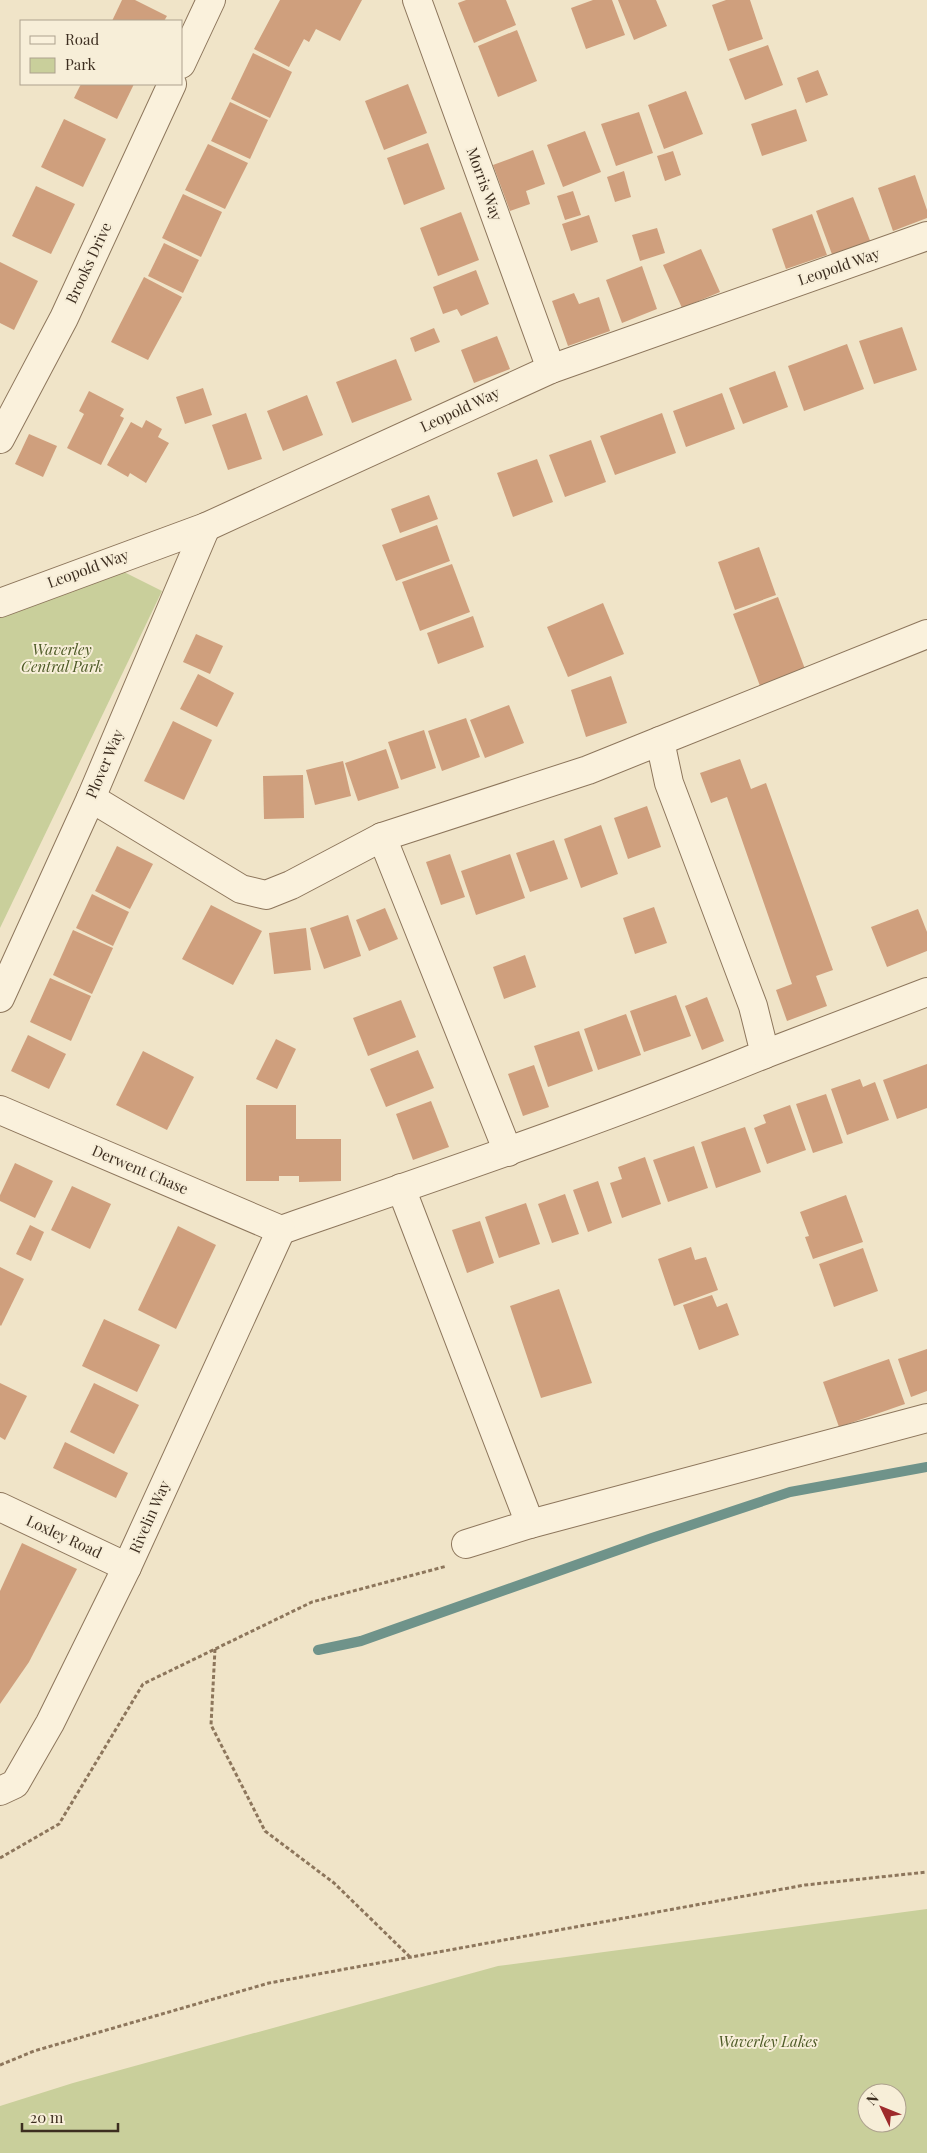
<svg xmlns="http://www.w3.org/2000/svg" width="927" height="2153" viewBox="0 0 927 2153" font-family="'Playfair Display',serif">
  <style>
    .green { fill: #c9cf9b; fill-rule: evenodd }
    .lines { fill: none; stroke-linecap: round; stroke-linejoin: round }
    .stream { stroke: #6f938a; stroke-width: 10 }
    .building { fill: #cf9f7d }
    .street-casing { stroke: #8d765c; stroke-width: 30 }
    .path { stroke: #8d765c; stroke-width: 3; stroke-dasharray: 4 2.5; stroke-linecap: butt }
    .street { stroke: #faf1dc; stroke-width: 28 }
    .labels { text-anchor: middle; stroke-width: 4; stroke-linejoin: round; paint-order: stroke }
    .street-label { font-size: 15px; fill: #3d2e20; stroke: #f7eed8 }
    .park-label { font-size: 15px; font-style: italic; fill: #4d5a26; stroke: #f7eed8 }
  </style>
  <rect width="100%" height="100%" fill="#f0e4c8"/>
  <!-- green -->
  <g class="green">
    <path d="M118 569 162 591 0 928V618Z"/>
    <path d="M927 1909V2153H0V2106L73 2083 498 1966ZM867 2093H897V2123H867Z"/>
  </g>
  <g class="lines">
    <!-- stream -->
    <path class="stream" d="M318 1650 361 1641 652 1538 790 1492 927 1467"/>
  </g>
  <!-- building -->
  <g class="building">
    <path d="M122 0H135L167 16 164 21H112Z"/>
    <path d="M280 0H362L340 41 316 29 309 42 304 39 289 67 254 49Z"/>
    <path d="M466 0H506L516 25 474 43 458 3Z"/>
    <path d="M593 0H612L625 35 586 49 571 8Z"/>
    <path d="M618 0H656L667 26 634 40Z"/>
    <path d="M726 0H750L763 39 728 51 712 5Z"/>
    <path d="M517 30 537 81 498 97 478 46Z"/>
    <path d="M768 45 783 85 745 100 729 59Z"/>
    <path d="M253 53 292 72 270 118 231 99Z"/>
    <path d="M818 70 828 95 806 103 797 78Z"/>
    <path d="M81 84H134L117 119 74 98Z"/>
    <path d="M408 84 427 133 384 150 365 101Z"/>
    <path d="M686 91 703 134 664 149 648 105Z"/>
    <path d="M230 102 268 120 250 159 211 141Z"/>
    <path d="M796 109 807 141 762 156 751 124Z"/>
    <path d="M639 112 653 153 616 166 601 124Z"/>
    <path d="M64 119 106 139 83 187 41 167Z"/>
    <path d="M585 131 601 172 563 187 547 145Z"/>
    <path d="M428 143 445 189 404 205 387 158Z"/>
    <path d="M208 144 248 163 225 209 185 190Z"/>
    <path d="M533 150 545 184 526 191 530 204 510 211 493 165Z"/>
    <path d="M673 151 681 175 665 181 657 156Z"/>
    <path d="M624 171 631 197 615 202 607 177Z"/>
    <path d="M915 175 927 210V218L893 231 878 188Z"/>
    <path d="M36 186 75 204 51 254 12 236Z"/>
    <path d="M573 191 581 215 565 220 557 196Z"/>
    <path d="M183 194 222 212 201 257 162 238Z"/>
    <path d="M853 197 871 243 833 257 816 211Z"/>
    <path d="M461 212 479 260 438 276 420 228Z"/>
    <path d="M812 214 827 255 786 269 772 229Z"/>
    <path d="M589 215 598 242 571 251 562 224Z"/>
    <path d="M657 228 665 253 640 261 632 235Z"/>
    <path d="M164 243 199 260 183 293 148 276Z"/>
    <path d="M701 249 720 292 682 308 663 265Z"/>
    <path d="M0 262 38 281 14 330 0 323Z"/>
    <path d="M642 266 657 309 622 323 606 280Z"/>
    <path d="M476 270 489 304 461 316 457 309 443 314 433 287Z"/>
    <path d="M144 277 182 297 148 360 111 342Z"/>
    <path d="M574 293 579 304 599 297 610 331 568 346 552 301Z"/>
    <path d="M902 327 917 370 874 384 859 341Z"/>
    <path d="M434 328 440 342 415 352 410 338Z"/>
    <path d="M497 336 510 369 474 383 461 350Z"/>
    <path d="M847 344 864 389 804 411 788 366Z"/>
    <path d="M396 359 412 400 352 423 336 382Z"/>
    <path d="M775 371 788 407 743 424 729 388Z"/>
    <path d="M203 388 212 415 185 424 176 397Z"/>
    <path d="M89 391 124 409 120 416 124 418 101 465 67 448 84 414 79 411Z"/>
    <path d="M722 393 735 429 686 447 673 411Z"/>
    <path d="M307 395 323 435 283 451 267 411Z"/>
    <path d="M246 413 262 459 228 470 212 425Z"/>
    <path d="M662 413 676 453 615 475 600 436Z"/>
    <path d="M146 420 162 429 158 437 169 443 146 483 130 473 128 477 107 465 131 422 142 428Z"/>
    <path d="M29 434 57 446 43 477 15 464Z"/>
    <path d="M591 440 606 482 565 497 549 455Z"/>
    <path d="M537 459 553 502 513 517 497 473Z"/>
    <path d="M429 495 438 519 400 533 391 509Z"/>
    <path d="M437 525 450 561 396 581 382 545Z"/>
    <path d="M759 547 776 595 735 610 718 562Z"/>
    <path d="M452 564 470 612 420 631 402 582Z"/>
    <path d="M778 597 805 669 760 686 733 614Z"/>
    <path d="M603 603 624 654 568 677 547 627Z"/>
    <path d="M473 616 484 647 438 664 427 633Z"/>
    <path d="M196 634 223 646 210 674 183 662Z"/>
    <path d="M198 674 234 693 217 727 180 709Z"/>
    <path d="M611 676 627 723 586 737 571 690Z"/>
    <path d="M509 705 524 743 485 758 470 720Z"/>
    <path d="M466 718 480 757 442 771 428 731Z"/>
    <path d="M173 721 212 740 184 800 144 781Z"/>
    <path d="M424 730 436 768 401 780 388 742Z"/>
    <path d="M386 749 399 788 358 801 345 763Z"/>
    <path d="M740 759 751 789 766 783 833 970 816 976 827 1006 787 1021 776 990 792 984 727 797 711 803 700 773Z"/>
    <path d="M343 761 351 796 315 805 306 770Z"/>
    <path d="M303 775 304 818 264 819 263 776Z"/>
    <path d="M647 806 661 847 628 859 614 818Z"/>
    <path d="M601 825 618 874 581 888 564 839Z"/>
    <path d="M554 840 568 879 530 892 516 853Z"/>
    <path d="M117 846 153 864 130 909 95 891Z"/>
    <path d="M450 854 465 897 441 905 426 862Z"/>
    <path d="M510 854 525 898 476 915 461 871Z"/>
    <path d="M92 894 129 912 113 946 76 928Z"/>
    <path d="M211 905 262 931 233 985 182 959Z"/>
    <path d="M654 907 667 943 635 954 623 918Z"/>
    <path d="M385 908 398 939 369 951 356 920Z"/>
    <path d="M918 909 927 932V951L887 967 871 927Z"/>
    <path d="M348 915 361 956 324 969 310 928Z"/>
    <path d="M306 928 311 970 274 974 269 933Z"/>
    <path d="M73 930 113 948 92 994 53 975Z"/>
    <path d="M525 955 536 987 504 999 493 967Z"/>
    <path d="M50 978 91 996 71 1041 30 1022Z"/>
    <path d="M676 995 691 1036 644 1052 630 1011Z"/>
    <path d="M707 997 724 1041 702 1050 685 1006Z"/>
    <path d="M401 1000 416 1037 368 1056 353 1018Z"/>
    <path d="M626 1014 641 1055 598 1070 584 1029Z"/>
    <path d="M579 1031 593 1071 548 1087 534 1046Z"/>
    <path d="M28 1035 66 1054 49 1089 11 1071Z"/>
    <path d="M276 1039 296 1049 277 1089 256 1079Z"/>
    <path d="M418 1050 434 1088 386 1107 370 1069Z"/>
    <path d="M143 1051 194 1077 167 1130 116 1105Z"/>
    <path d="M927 1064V1108L897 1119 883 1080Z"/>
    <path d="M534 1065 549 1107 523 1116 508 1074Z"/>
    <path d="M860 1079 863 1087 875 1082 889 1120 847 1135 831 1089Z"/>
    <path d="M826 1094 843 1143 813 1153 796 1104Z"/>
    <path d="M431 1101 449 1147 413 1160 396 1114Z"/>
    <path d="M246 1105H296V1139H341V1181L299 1182V1176H279V1181H246Z"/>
    <path d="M790 1105 806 1150 767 1164 754 1128 766 1123 763 1115Z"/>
    <path d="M745 1127 761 1172 716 1188 701 1142Z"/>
    <path d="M694 1146 708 1188 668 1202 653 1160Z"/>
    <path d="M645 1157 661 1204 622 1218 610 1183 622 1179 618 1167Z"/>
    <path d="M15 1163 53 1181 35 1218 0 1201V1195Z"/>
    <path d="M598 1181 612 1223 588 1232 573 1190Z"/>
    <path d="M72 1186 111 1204 90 1249 51 1230Z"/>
    <path d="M565 1194 579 1234 552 1243 538 1204Z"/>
    <path d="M846 1195 863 1242 813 1259 805 1237 809 1236 800 1212Z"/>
    <path d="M526 1203 540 1244 499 1258 485 1217Z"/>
    <path d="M480 1221 494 1263 467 1273 452 1230Z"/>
    <path d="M30 1225 44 1232 31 1261 16 1254Z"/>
    <path d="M178 1226 216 1245 176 1329 138 1310Z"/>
    <path d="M691 1247 695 1260 706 1257 718 1290 674 1306 658 1259Z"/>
    <path d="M863 1248 878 1291 834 1307 819 1264Z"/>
    <path d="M0 1267 24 1279 1 1326 0 1325Z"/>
    <path d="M559 1289 592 1383 541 1398 510 1306Z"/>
    <path d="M712 1295 717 1307 727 1303 739 1335 699 1350 683 1305Z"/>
    <path d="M104 1319 160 1345 137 1392 82 1366Z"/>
    <path d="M927 1349V1391L911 1397 898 1359Z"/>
    <path d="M889 1359 905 1404 839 1427 823 1382Z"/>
    <path d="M0 1383 27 1396 5 1440 0 1437Z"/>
    <path d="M94 1383 139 1405 114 1454 70 1432Z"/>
    <path d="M65 1442 128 1473 116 1498 53 1468Z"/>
    <path d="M22 1543 77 1569 29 1662 0 1704V1591Z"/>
  </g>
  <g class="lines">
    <defs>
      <g id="street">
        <path d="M417 0 551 369"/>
        <path d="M181 64 211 0"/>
        <path d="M0 439 64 318 172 84"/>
        <path d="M0 603 206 527 551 369 927 236"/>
        <path d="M660 741 927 634"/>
        <path d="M91 798 241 889 266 895 291 885 382 837 588 770 660 741 669 783 753 1006 765 1054C606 1119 443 1174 281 1230"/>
        <path d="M382 837 508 1152"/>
        <path d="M0 998 91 798 206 527"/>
        <path d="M765 1054 927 992"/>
        <path d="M0 1110 281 1230"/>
        <path d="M401 1188 530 1524"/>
        <path d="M0 1507 127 1567"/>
        <path d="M466 1544 530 1524 927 1418"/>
        <path d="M0 1791 15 1784 50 1723 127 1567 281 1230"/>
      </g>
    </defs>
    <!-- street casing -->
    <use href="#street" class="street-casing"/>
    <!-- path -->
    <g class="path">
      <path d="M215 1649 211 1725 265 1831 334 1883 410 1957"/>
      <path d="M0 1858 59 1824 143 1684 312 1602 447 1566"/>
      <path d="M0 2065 34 2051 269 1983 805 1885 927 1872"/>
    </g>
    <!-- street -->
    <use href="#street" class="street"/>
  </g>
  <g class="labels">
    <!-- street labels -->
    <g class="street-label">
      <text transform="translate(484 184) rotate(70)" y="5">Morris Way</text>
      <text transform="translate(89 263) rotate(-65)" y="5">Brooks Drive</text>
      <text transform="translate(839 267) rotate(-19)" y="5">Leopold Way</text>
      <text transform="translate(460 410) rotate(-25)" y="5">Leopold Way</text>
      <text transform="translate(88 569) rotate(-20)" y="5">Leopold Way</text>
      <text transform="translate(105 764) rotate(-67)" y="5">Plover Way</text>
      <text transform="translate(140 1170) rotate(23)" y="5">Derwent Chase</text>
      <text transform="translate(150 1517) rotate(-66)" y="5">Rivelin Way</text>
      <text transform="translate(64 1537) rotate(25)" y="5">Loxley Road</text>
    </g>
    <!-- park labels -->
    <g class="park-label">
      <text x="62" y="655">Waverley<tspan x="62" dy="17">Central Park</tspan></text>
      <text x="768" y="2047">Waverley Lakes</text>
    </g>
  </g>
  <!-- legend -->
  <rect x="20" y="20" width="162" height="65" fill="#f7eed8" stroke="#ada18e"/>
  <rect x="30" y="36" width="25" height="8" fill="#faf1dc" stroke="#ada18e"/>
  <text x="65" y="45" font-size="15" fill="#3d2e20">Road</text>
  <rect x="30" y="58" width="25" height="15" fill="#c9cf9b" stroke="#ada18e"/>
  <text x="65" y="70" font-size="15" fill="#3d2e20">Park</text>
  <!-- north arrow -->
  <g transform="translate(882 2108) rotate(313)"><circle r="24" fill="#f7eed8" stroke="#ada18e"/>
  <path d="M0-4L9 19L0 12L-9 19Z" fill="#9e2a2b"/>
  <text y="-8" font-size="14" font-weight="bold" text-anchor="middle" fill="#3d2e20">N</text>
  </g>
  <!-- scale -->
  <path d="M22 2123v8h96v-8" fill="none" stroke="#3d2e20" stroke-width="2.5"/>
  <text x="30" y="2123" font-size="15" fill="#3d2e20" stroke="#f7eed8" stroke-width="4" paint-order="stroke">20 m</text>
</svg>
